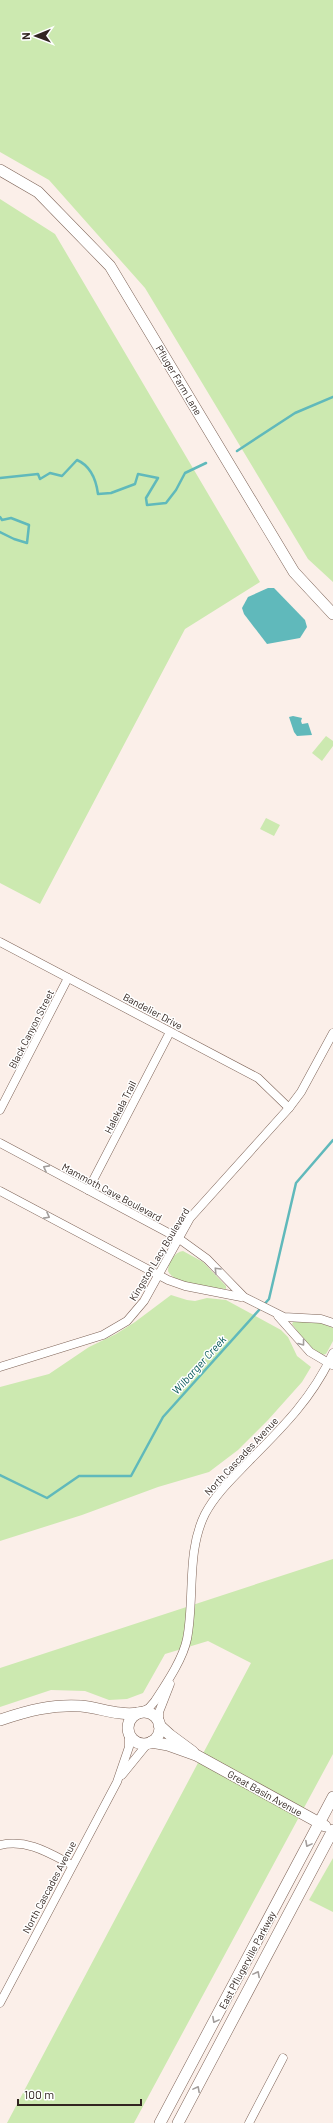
<svg xmlns="http://www.w3.org/2000/svg" width="333" height="2123" viewBox="0 0 333 2123" font-family="Barlow,sans-serif">
  <style>
    .green { fill: #cce9b0 }
    .water { fill: #60b9bb }
    .lines { fill: none; stroke-linecap: round; stroke-linejoin: round }
    .stream { stroke: #60b9bb; stroke-width: 2.5 }
    .street-casing { stroke: #7e6458; stroke-width: 9 }
    .secondary-casing { stroke: #7e6458; stroke-width: 12 }
    .street { stroke: #fff; stroke-width: 8 }
    .secondary { stroke: #fff; stroke-width: 11 }
    .oneway { stroke: #a29d9b }
    .labels { text-anchor: middle; stroke-width: 3; stroke-linejoin: round; paint-order: stroke }
    .street-label { font-size: 10px; fill: #312520; stroke: #fff }
    .water-label { font-size: 11px; font-style: italic; fill: #055859; stroke: #fff }
  </style>
  <rect width="100%" height="100%" fill="#fbefe9"/>
  <!-- green -->
  <g class="green">
    <path d="M0 0H333V582L308 559 145 288 49 180 0 152Z"/>
    <path d="M0 199 55 234 260 582 185 629 40 904 0 883Z"/>
    <path d="M326 736 333 741V746L322 761 312 753Z"/>
    <path d="M266 818 280 825 274 836 260 829Z"/>
    <path d="M183 1251 203 1262 226 1286V1289C213 1288 173 1284 168 1271 168 1263 174 1252 183 1251Z"/>
    <path d="M171 1295 187 1300 195 1301 207 1298 226 1300 281 1330 288 1337 297 1356 311 1367 302 1382 268 1420 238 1450 209 1472 158 1487 82 1515 0 1541V1387L49 1374 89 1347 116 1334 135 1322Z"/>
    <path d="M293 1322H318L333 1328V1341L326 1354 322 1355 312 1350 292 1324Z"/>
    <path d="M333 1559V1754L134 2123H7L251 1663 208 1641 165 1654 143 1693 127 1699 109 1700 85 1691 51 1690 0 1707V1668Z"/>
    <path d="M333 1858V1912L309 1900Z"/>
  </g>
  <!-- water -->
  <g class="water">
    <path d="M268 588H274L305 620 307 627 300 638 267 644 244 614 242 608 248 597Z"/>
    <path d="M293 716 302 718 301 721 302 724 308 723 312 735 297 736 294 732 289 717Z"/>
  </g>
  <g class="lines">
    <!-- stream -->
    <g class="stream">
      <path d="M237 451 295 413 333 397"/>
      <path d="M0 478 38 474 40 479 50 473 62 476 77 460C91 466 96 479 98 494L111 493 135 484 138 474 158 478 146 498 147 505 166 503 176 490 185 473 206 463"/>
      <path d="M0 517 2 520 11 518 29 525 27 543 14 539 0 532"/>
      <path d="M0 1475 47 1498 79 1476H131L163 1417 269 1299 296 1183 333 1140"/>
    </g>
    <defs>
      <g id="street">
        <path d="M0 942 258 1078 289 1108"/>
        <path d="M0 1110 68 978"/>
        <path d="M0 1143 178 1238 207 1259 244 1297 284 1317 321 1319 333 1323"/>
        <path d="M88 1190 170 1032"/>
        <path d="M0 1191 168 1280 185 1286 241 1297"/>
        <path d="M278 1316 310 1352 332 1365"/>
        <path d="M0 1367 103 1335 127 1321 144 1301 190 1218 289 1108 301 1092 333 1033"/>
        <path d="M141 1712 149 1708 155 1701C166 1684 183 1659 187 1639 195 1598 186 1552 205 1514 216 1493 234 1477 250 1460 284 1426 313 1397 333 1353"/>
        <path d="M159 1722V1712L170 1684"/>
        <path d="M122 1775 148 1743"/>
        <path d="M0 1845C28 1839 49 1853 72 1865"/>
        <path d="M0 2003 117 1782 129 1747V1734"/>
        <path d="M249 2123 283 2058"/>
      </g>
      <g id="secondary">
        <path d="M0 170 38 192 110 266 294 572 333 614"/>
        <circle cx="144" cy="1728" r="16"/>
        <path d="M0 1720C27 1711 52 1704 81 1706 101 1708 119 1716 138 1713"/>
        <path d="M159 1725 170 1735 193 1752"/>
        <path d="M151 1742 168 1745 196 1755 325 1826"/>
        <path d="M160 2123 333 1797"/>
        <path d="M178 2123 333 1830"/>
      </g>
    </defs>
    <!-- street casing -->
    <use href="#street" class="street-casing"/>
    <!-- secondary casing -->
    <use href="#secondary" class="secondary-casing"/>
    <!-- street -->
    <use href="#street" class="street"/>
    <!-- secondary -->
    <use href="#secondary" class="secondary"/>
  </g>
  <!-- one-way arrows -->
  <defs><path id="oneway-chevron" d="M-2-3.5L2.5 0L-2 3.5" fill="none" stroke-width="1.6" stroke-linecap="round" stroke-linejoin="round"/></defs>
  <g class="oneway">
    <use href="#oneway-chevron" transform="translate(46 1168) rotate(-152)"/>
    <use href="#oneway-chevron" transform="translate(47 1216) rotate(28)"/>
    <use href="#oneway-chevron" transform="translate(217 1270) rotate(-133)"/>
    <use href="#oneway-chevron" transform="translate(302 1343) rotate(53)"/>
    <use href="#oneway-chevron" transform="translate(308 1844) rotate(118)"/>
    <use href="#oneway-chevron" transform="translate(257 1974) rotate(-62)"/>
    <use href="#oneway-chevron" transform="translate(215 2020) rotate(118)"/>
    <use href="#oneway-chevron" transform="translate(197 2089) rotate(-62)"/>
  </g>
  <g class="labels">
    <!-- street labels -->
    <g class="street-label">
      <text transform="translate(179 380) rotate(59)" y="4">Pfluger Farm Lane</text>
      <text transform="translate(153 1011) rotate(28)" y="4">Bandelier Drive</text>
      <text transform="translate(31 1029) rotate(-63)" y="4">Black Canyon Street</text>
      <text transform="translate(120 1107) rotate(-63)" y="4">Halekala Trail</text>
      <text transform="translate(112 1192) rotate(28)" y="4">Mammoth Cave Boulevard</text>
      <text transform="translate(159 1254) rotate(-59)" y="4">Kingston Lacy Boulevard</text>
      <text transform="translate(241 1456) rotate(-47)" y="4">North Cascades Avenue</text>
      <text transform="translate(265 1793) rotate(29)" y="4">Great Basin Avenue</text>
      <text transform="translate(49 1887) rotate(-62)" y="4">North Cascades Avenue</text>
      <text transform="translate(247 1960) rotate(-62)" y="4">East Pflugerville Parkway</text>
    </g>
    <!-- water labels -->
    <g class="water-label">
      <text transform="translate(199 1365) rotate(-48)" y="4">Wilbarger Creek</text>
    </g>
  </g>
  <!-- north arrow -->
  <g transform="translate(36 36) rotate(269)" stroke="#ffffff" stroke-width="3" paint-order="stroke">
  <path d="M0-3L7 15L0 10L-7 15Z" fill="#312520"/>
  <text y="-6" font-size="11" font-weight="bold" text-anchor="middle" fill="#312520">N</text>
  </g>
  <!-- scale -->
  <path d="M18 2099v6h123v-6" fill="none" stroke="#312520" stroke-width="2"/>
  <text x="24" y="2099" font-size="12" fill="#312520" stroke="#ffffff" stroke-width="3" paint-order="stroke">100 m</text>
</svg>
